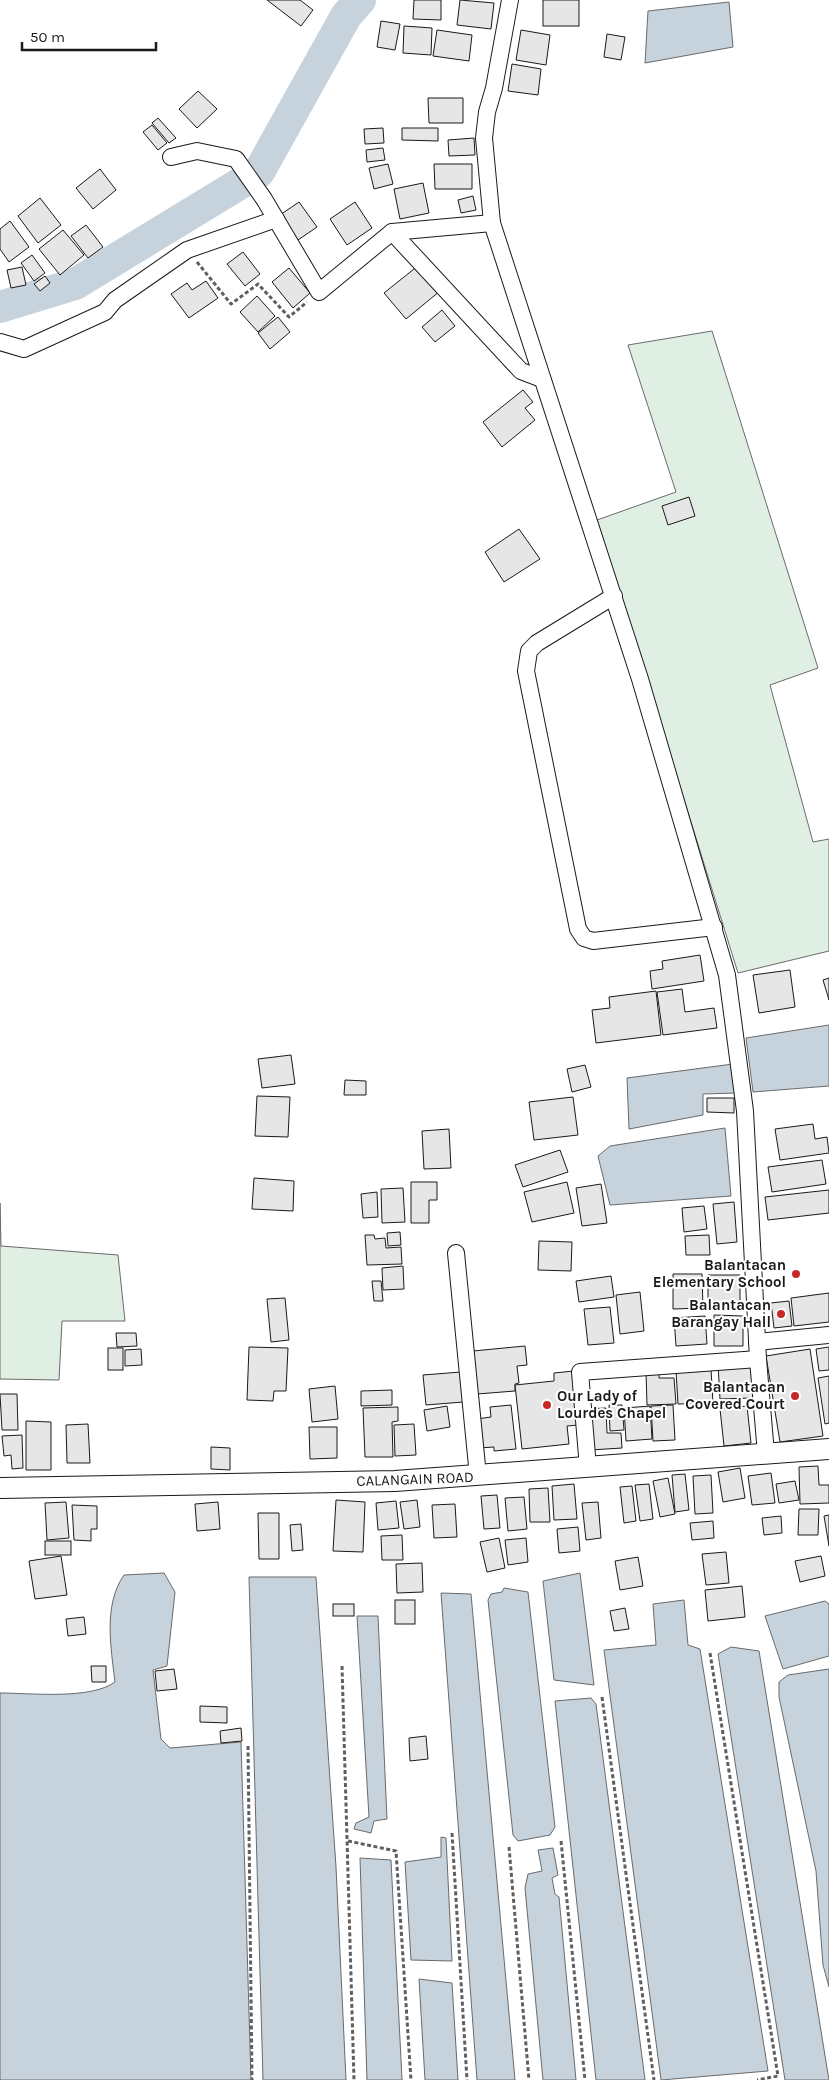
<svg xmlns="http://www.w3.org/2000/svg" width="829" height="2080" viewBox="0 0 829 2080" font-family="Karla,sans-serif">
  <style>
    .green { fill: #e0efe3; stroke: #6a6a6a }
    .water { fill: #c6d2dc; stroke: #6a6a6a }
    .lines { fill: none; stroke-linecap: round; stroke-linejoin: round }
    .river { stroke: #c6d2dc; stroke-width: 32 }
    .building { fill: #e6e6e6; stroke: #1a1a1a }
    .minor-casing { stroke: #1a1a1a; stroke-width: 18 }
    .tertiary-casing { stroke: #1a1a1a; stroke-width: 22 }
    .path { stroke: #5f5f5f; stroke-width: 3; stroke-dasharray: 4 2.5; stroke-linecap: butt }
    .minor { stroke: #fff; stroke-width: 16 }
    .tertiary { stroke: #fff; stroke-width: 20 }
    .poi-dot { fill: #c62828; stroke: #fff; stroke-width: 2 }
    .labels { text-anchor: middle; stroke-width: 4; stroke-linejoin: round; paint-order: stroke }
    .poi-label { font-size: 15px; font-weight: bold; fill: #1a1a1a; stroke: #fff; text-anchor: end }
    .street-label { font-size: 15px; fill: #1a1a1a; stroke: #fff }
  </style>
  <rect width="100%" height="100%" fill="#fff"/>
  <!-- green -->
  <g class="green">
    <path d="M712 331 818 668 770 685 813 842 829 839V951L738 973 597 520 676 492 628 345Z"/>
    <path d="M0 1203 1 1246 118 1255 125 1321H62L59 1380 0 1379Z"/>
  </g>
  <!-- water -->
  <g class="water">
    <path d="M729 2 733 47 645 63 648 11Z"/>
    <path d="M829 1025V1086L753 1092 746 1038Z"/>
    <path d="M733 1064 736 1093 703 1094V1115L629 1129 627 1078Z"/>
    <path d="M725 1128 731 1196 610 1205 598 1156 610 1146Z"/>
    <path d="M164 1573 175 1592 167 1666 153 1670 161 1739 170 1748 241 1742 251 2080H0V1693C31 1693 90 1700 115 1682 111 1648 103 1605 124 1575Z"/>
    <path d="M580 1573 594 1685 554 1680 543 1581Z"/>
    <path d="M249 1577H316L336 1867 346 2080H263Z"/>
    <path d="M504 1588 528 1592 555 1827 550 1835 518 1841 513 1835 488 1600 491 1594 502 1592Z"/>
    <path d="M441 1593 471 1594 515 2080H477Z"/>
    <path d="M684 1600 688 1645 700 1649 768 2071 661 2080 604 1650 656 1645 653 1604Z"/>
    <path d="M825 1601 829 1604V1656L783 1669 765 1616Z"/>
    <path d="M357 1616H378L387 1819 374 1821 371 1833 354 1829 356 1823 369 1817Z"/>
    <path d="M731 1647 759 1651 829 2080H785L718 1654Z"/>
    <path d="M829 1669V1987L823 1965 816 1871 779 1697V1682L788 1675Z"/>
    <path d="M591 1698 596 1704 645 2080H596L555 1701Z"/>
    <path d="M441 1837 446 1838 452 1961 411 1960 405 1862 441 1857Z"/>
    <path d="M553 1848 558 1875 552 1878 555 1894 559 1897 576 2080H543L525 1888 528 1874 542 1871 538 1850Z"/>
    <path d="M360 1858 391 1860 402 2080H367Z"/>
    <path d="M419 1979 452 1983 458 2080H425Z"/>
  </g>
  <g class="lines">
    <!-- river -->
    <path class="river" d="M0 307 75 284 259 172 346 16 360 0"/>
  </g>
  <!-- building -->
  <g class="building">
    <path d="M267 0H300L313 10 301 26Z"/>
    <path d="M414 0H441V20L413 19Z"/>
    <path d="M460 0 494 3 491 29 457 25Z"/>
    <rect x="543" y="0" width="36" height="26"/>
    <path d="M381 21 400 24 395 50 377 47Z"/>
    <path d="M404 26 432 28 431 55 403 53Z"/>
    <path d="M437 30 472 35 469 61 433 56Z"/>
    <path d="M521 30 550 35 546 65 516 60Z"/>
    <path d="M607 34 625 37 621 60 604 57Z"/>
    <path d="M512 64 541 69 538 95 508 91Z"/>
    <path d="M198 91 217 109 197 128 179 109Z"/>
    <path d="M428 98H463V123H429Z"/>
    <path d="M158 118 176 138 169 143 152 123Z"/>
    <path d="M152 125 167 143 158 150 143 132Z"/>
    <path d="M383 128 384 143 365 144 364 129Z"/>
    <path d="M402 128H438V141L402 140Z"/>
    <path d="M474 138 475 155 449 156 448 140Z"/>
    <path d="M383 148 385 160 367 162 366 150Z"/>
    <path d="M388 164 393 184 374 189 369 168Z"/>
    <path d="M434 164H472V189H435Z"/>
    <path d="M100 169 116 190 93 209 76 188Z"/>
    <path d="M423 183 429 213 400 219 394 189Z"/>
    <path d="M473 196 476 210 461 213 458 200Z"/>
    <path d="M40 198 61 225 38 243 18 216Z"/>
    <path d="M299 202 317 227 298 240 280 215Z"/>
    <path d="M355 202 372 228 347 245 330 219Z"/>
    <path d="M10 221 29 247 9 262 0 249V229Z"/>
    <path d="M86 225 103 247 88 258 71 236Z"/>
    <path d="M63 230 84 255 60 275 39 249Z"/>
    <path d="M243 252 260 274 245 286 227 264Z"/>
    <path d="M32 255 45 273 34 281 21 263Z"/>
    <path d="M419 265 440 291 406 319 384 293Z"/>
    <path d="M22 267 26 285 11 288 7 270Z"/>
    <path d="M289 268 310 293 293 308 272 282Z"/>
    <path d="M45 276 50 283 40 291 34 284Z"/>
    <path d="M206 281 218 298 189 318 171 294 187 283 192 290Z"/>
    <path d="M257 296 275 316 258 332 240 312Z"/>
    <path d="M442 310 455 326 435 342 422 327Z"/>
    <path d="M278 317 290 332 270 349 258 333Z"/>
    <path d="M523 390 533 402 525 408 535 420 502 447 483 422Z"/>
    <path d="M689 497 695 516 668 525 662 506Z"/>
    <path d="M519 529 540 559 504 582 485 552Z"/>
    <path d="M700 955 704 981 652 989 650 971 663 969 662 961Z"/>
    <path d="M790 970 795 1007 759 1013 753 975Z"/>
    <path d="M829 978V1000L823 980Z"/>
    <path d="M682 989 685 1012 714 1008 717 1028 663 1035 657 992Z"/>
    <path d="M656 991 661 1035 596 1043 592 1010 610 1008 609 997Z"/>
    <path d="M291 1055 295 1084 262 1088 258 1059Z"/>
    <path d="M585 1065 591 1087 572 1092 567 1069Z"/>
    <path d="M345 1080 366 1081V1095H344Z"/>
    <path d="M257 1096 290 1097 288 1137 255 1136Z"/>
    <path d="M573 1097 578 1135 534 1140 529 1102Z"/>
    <path d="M707 1098H734V1113L707 1112Z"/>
    <path d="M813 1124 815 1139 827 1137 829 1153 780 1160 775 1129Z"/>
    <path d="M449 1129 451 1168 424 1169 422 1131Z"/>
    <path d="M560 1150 568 1172 523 1187 515 1165Z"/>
    <path d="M822 1160 826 1184 772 1192 768 1167Z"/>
    <path d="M254 1178 294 1181 293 1211 252 1209Z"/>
    <path d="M411 1182H437V1200H429V1223H411Z"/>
    <path d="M567 1182 574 1213 532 1222 524 1192Z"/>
    <path d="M601 1184 607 1223 582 1226 576 1188Z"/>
    <path d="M403 1188 405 1222 382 1223 381 1189Z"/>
    <path d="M829 1190V1213L768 1220 765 1197Z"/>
    <path d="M377 1192 378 1217 363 1218 361 1194Z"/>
    <path d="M734 1202 737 1242 717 1244 713 1204Z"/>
    <path d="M704 1206 707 1229 684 1232 682 1208Z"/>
    <path d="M400 1232 401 1245 388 1246 387 1233Z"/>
    <path d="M365 1235H374L375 1239 385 1238 386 1248 401 1247 402 1264 367 1265Z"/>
    <path d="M709 1235 710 1255H686L685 1236Z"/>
    <path d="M539 1241 572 1242 571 1271 538 1270Z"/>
    <path d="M403 1266 404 1289 383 1290 382 1268Z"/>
    <path d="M673 1274H702L703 1308 673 1309Z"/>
    <path d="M708 1275H740V1307L708 1308Z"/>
    <path d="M611 1276 614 1297 579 1302 576 1281Z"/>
    <path d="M372 1281H381L383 1301H374Z"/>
    <path d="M640 1292 644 1331 620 1334 616 1295Z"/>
    <path d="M829 1293V1322L794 1326 791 1298Z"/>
    <path d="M285 1298 289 1340 271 1342 267 1299Z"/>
    <path d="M789 1301 792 1326 774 1328 771 1303Z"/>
    <path d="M610 1307 614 1343 588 1345 584 1309Z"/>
    <path d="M714 1315 743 1316V1346H714Z"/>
    <path d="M705 1316 707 1344 676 1346 674 1318Z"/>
    <path d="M116 1333H136L137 1346 117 1347Z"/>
    <path d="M525 1346 527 1365 517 1366 519 1383 515 1384V1391L477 1394 473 1351Z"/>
    <path d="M249 1347 288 1348 286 1391H274L273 1401 247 1400Z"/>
    <path d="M829 1347V1370L819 1371 816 1349Z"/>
    <rect x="108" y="1348" width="15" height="22"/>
    <path d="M141 1349 142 1365 125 1366V1350Z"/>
    <path d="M810 1349 823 1436 780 1442 766 1356Z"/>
    <path d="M751 1364 753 1398 720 1399 718 1365Z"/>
    <path d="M711 1369 713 1403 678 1404 676 1371Z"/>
    <path d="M574 1371 579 1425 567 1426 569 1444 522 1449 515 1385 554 1381V1373Z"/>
    <path d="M461 1372 463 1402 426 1405 423 1375Z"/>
    <path d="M646 1372H659V1378H674L676 1404 647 1405Z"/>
    <path d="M829 1376V1423L825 1424 818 1378Z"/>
    <path d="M335 1386 338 1419 312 1422 309 1389Z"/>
    <path d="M392 1390V1405L361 1406V1391Z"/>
    <path d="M0 1394H17L18 1430H2Z"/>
    <path d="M511 1405 516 1449 494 1451V1447L479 1448 476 1419 491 1417 490 1407Z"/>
    <path d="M609 1405H622L624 1430 610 1431Z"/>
    <path d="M673 1405 675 1440 653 1441 651 1406Z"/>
    <path d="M447 1406 450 1427 427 1431 424 1410Z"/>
    <path d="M650 1406 652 1439 626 1441 624 1408Z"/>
    <path d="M747 1406 751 1443 724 1446 720 1409Z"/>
    <path d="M398 1407V1421L392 1422 393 1457H365L363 1408Z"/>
    <path d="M606 1408 607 1433H621L622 1448 590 1450 587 1409Z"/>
    <path d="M26 1421 51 1422V1470H26Z"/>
    <path d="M88 1424 90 1463H67L66 1425Z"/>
    <path d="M414 1424 416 1455 395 1456 394 1425Z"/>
    <path d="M309 1427H337V1458L310 1459Z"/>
    <path d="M22 1435 23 1468 12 1469 11 1455 4 1456 2 1436Z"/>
    <path d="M211 1447 230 1448V1470L211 1469Z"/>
    <path d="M818 1466 819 1485H829V1503L800 1504 799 1467Z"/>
    <path d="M740 1468 745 1498 723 1502 718 1472Z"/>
    <path d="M771 1473 775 1503 752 1505 748 1476Z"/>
    <path d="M685 1474 689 1510 675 1512 672 1475Z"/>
    <path d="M711 1475 713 1513 695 1514 693 1476Z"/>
    <path d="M668 1478 675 1514 660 1517 653 1481Z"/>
    <path d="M795 1481 799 1500 779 1503 776 1484Z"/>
    <path d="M574 1484 577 1519 554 1520 552 1486Z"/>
    <path d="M649 1484 653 1519 640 1521 635 1485Z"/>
    <path d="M632 1486 636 1521 624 1523 620 1487Z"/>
    <path d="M548 1488 550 1522H530L529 1489Z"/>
    <path d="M497 1495 500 1528 484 1529 481 1496Z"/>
    <path d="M524 1497 527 1529 508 1531 505 1498Z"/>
    <path d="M336 1500 365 1502 363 1552 333 1551Z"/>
    <path d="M417 1500 420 1527 404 1529 400 1502Z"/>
    <path d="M396 1501 399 1528 378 1530 376 1503Z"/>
    <path d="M66 1502 69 1538 47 1540 45 1503Z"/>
    <path d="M218 1502 220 1529 197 1531 195 1504Z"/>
    <path d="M598 1502 601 1538 586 1540 582 1503Z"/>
    <path d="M455 1504 457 1537 434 1538 432 1505Z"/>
    <path d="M72 1505 97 1506V1529H91V1541L74 1540Z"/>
    <path d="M799 1509H819L818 1535H798Z"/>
    <path d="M258 1513H279V1559H259Z"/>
    <path d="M829 1515V1546L824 1516Z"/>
    <path d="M781 1516 782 1533 764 1535 762 1518Z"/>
    <path d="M713 1521 714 1538 692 1540 690 1523Z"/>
    <path d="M301 1524 303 1550 292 1551 290 1525Z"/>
    <path d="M578 1527 580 1551 559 1553 557 1529Z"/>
    <path d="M402 1535 403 1560H382L381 1536Z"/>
    <path d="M499 1538 505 1568 487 1572 480 1542Z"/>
    <path d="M526 1538 528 1562 508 1565 505 1540Z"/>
    <rect x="45" y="1541" width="26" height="14"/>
    <path d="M726 1552 729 1583 706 1585 702 1554Z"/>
    <path d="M61 1556 67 1595 35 1599 29 1561Z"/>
    <path d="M821 1556 825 1576 800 1582 795 1561Z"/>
    <path d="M638 1557 643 1586 620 1590 615 1561Z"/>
    <path d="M422 1563 423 1592 397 1593 396 1564Z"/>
    <path d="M742 1586 745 1617 708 1621 705 1590Z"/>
    <rect x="395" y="1600" width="20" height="24"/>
    <rect x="333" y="1604" width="21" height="12"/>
    <path d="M625 1608 629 1629 614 1631 610 1611Z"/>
    <path d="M84 1617 86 1634 68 1636 66 1619Z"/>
    <path d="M91 1666H106V1682H92Z"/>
    <path d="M174 1669 177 1689 157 1691 155 1671Z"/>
    <path d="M200 1706 227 1707V1723L200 1722Z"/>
    <path d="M241 1728 242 1741 221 1743 220 1731Z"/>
    <path d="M426 1736 428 1759 410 1761 409 1738Z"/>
  </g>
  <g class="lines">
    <defs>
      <g id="minor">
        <path d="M510 0 494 88 487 112 484 138 492 223 640 679 727 975 745 1111 758 1359 766 1454"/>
        <path d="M171 157 197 151 236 159 264 199 319 292 392 232 521 371 542 379"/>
        <path d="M392 232 492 223"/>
        <path d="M0 342 24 349 105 312 115 300 187 250 276 219"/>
        <path d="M614 596 537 643 529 651 526 671 578 929 584 938 593 941 714 927"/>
        <path d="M456 1253 478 1476"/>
        <path d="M757 1342 829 1335"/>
        <path d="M588 1468 580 1372 758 1359"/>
      </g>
      <path id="tertiary" d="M0 1488 395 1481 829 1449"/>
    </defs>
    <!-- minor casing -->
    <use href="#minor" class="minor-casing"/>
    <!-- tertiary casing -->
    <use href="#tertiary" class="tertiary-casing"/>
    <!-- path -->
    <g class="path">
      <path d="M197 262 231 304 258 284 289 317 307 302"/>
      <path d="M710 1653 778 2076 757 2080"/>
      <path d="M342 1666 354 2080"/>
      <path d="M602 1697 654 2080"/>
      <path d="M248 1746 252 2080"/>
      <path d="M452 1833 467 2080"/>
      <path d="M348 1841 396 1851 411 2080"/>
      <path d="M561 1841 585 2080"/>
      <path d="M509 1847 529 2080"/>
    </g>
    <!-- minor -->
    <use href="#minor" class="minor"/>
    <!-- tertiary -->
    <use href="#tertiary" class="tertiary"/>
  </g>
  <!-- markers -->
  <g class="poi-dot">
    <circle cx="796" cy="1274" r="5"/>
    <circle cx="781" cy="1314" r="5"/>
    <circle cx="795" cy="1396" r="5"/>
    <circle cx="547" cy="1405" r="5"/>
  </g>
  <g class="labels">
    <!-- poi labels -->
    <g class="poi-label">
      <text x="786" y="1270">Balantacan<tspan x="786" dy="17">Elementary School</tspan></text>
      <text x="771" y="1310">Balantacan<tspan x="771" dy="17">Barangay Hall</tspan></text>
      <text x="785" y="1392">Balantacan<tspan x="785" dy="17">Covered Court</tspan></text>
      <text x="557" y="1401" text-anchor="start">Our Lady of<tspan x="557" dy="17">Lourdes Chapel</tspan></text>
    </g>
    <!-- street labels -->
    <g class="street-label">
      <text transform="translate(415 1479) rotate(-2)" y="5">CALANGAIN ROAD</text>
    </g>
  </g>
  <!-- scale -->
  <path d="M22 42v8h134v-8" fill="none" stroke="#1a1a1a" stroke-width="2.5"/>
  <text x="30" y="42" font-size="15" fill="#1a1a1a" stroke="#ffffff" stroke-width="4" paint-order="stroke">50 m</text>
</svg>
